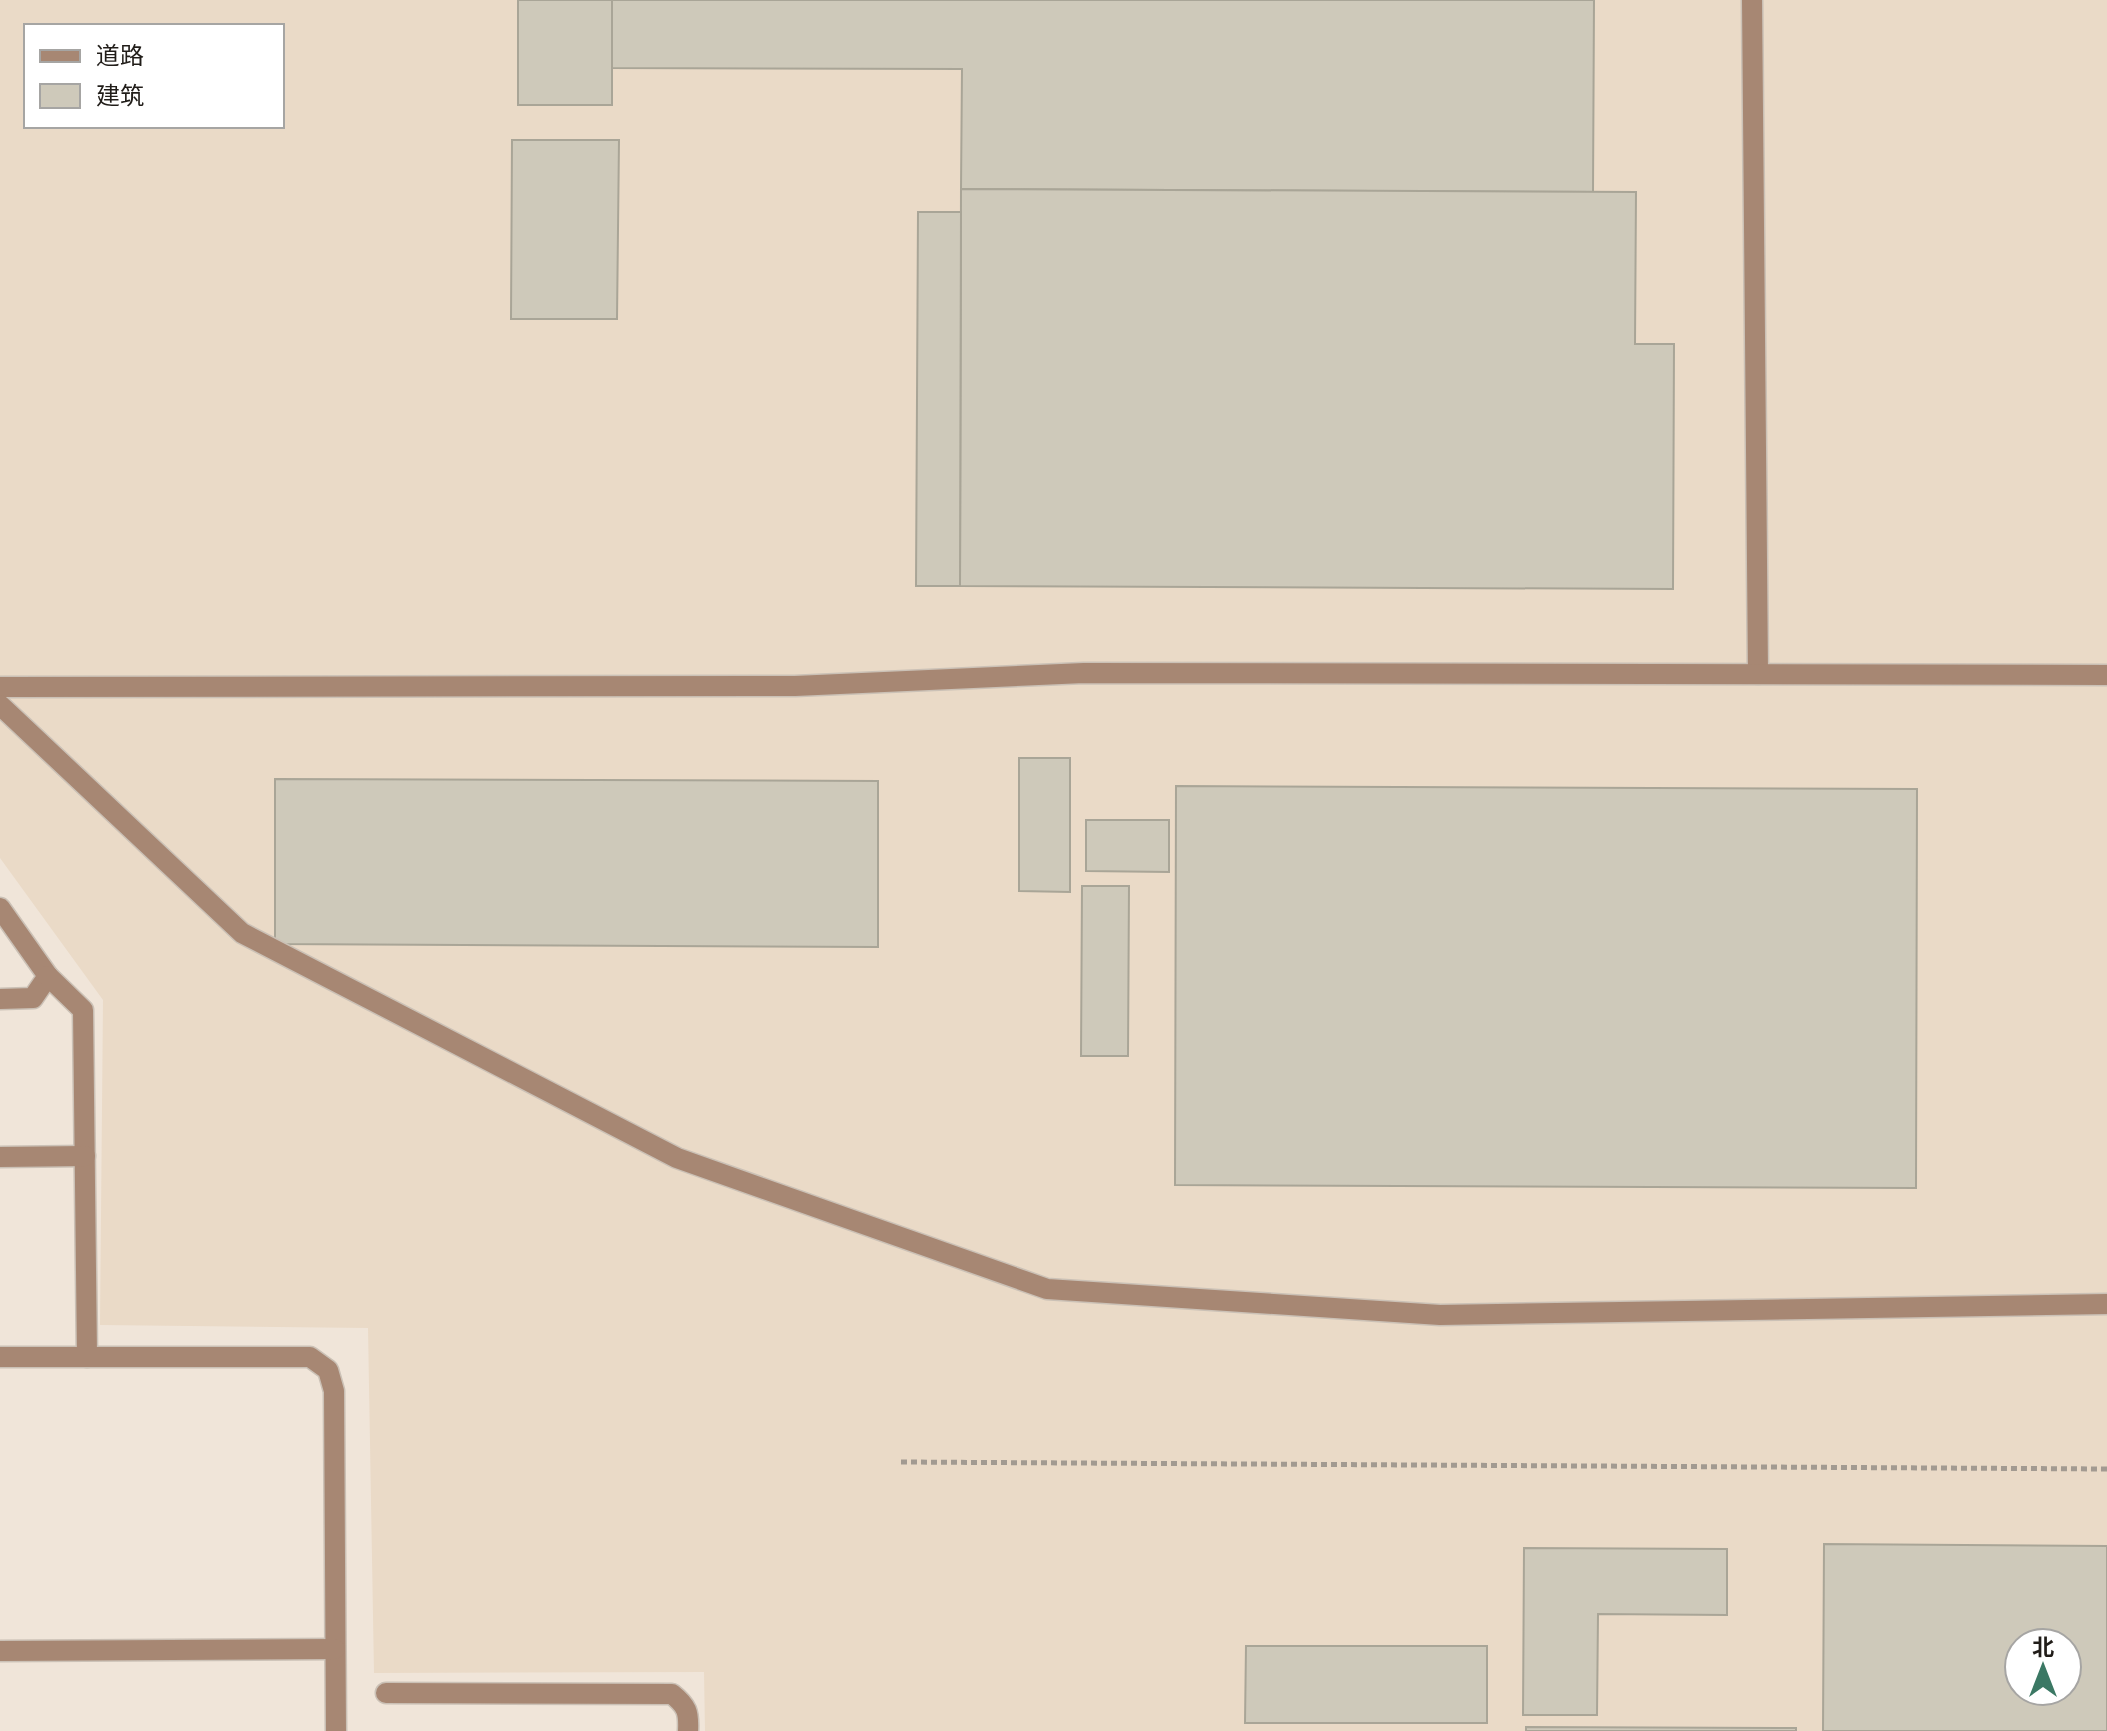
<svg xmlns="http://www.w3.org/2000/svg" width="2107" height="1731" viewBox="0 0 2107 1731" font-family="'PT Sans Narrow','Noto Sans SC',sans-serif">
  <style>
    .built { fill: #eadac7; fill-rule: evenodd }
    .building { fill: #cec9ba; stroke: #a9a597; stroke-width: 2; fill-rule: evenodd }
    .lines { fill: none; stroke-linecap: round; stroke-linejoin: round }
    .minor-casing { stroke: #cbc1b6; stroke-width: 23 }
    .path { stroke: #a29a91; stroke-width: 5; stroke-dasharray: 6 4; stroke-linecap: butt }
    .minor { stroke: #a78773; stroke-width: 20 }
  </style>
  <rect width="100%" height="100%" fill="#f0e5d9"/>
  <!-- built -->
  <path class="built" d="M0 0H2107V1731H705L704 1672 374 1673 368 1328 100 1325 103 1000 0 858ZM26 26H282V126H26ZM2019 1643H2067V1691H2019Z"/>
  <!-- building -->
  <g class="building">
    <rect x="518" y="0" width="94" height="105"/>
    <path d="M612 0H1594L1593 192 961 189 962 69 612 68Z"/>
    <path d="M512 140H619L617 319H511Z"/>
    <path d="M961 189 1636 192 1635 344H1674L1673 589 960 586Z"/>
    <path d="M918 212H961L960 586H916Z"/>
    <path d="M1019 758H1070V892L1019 891Z"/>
    <path d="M275 779 878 781V947L275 944Z"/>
    <path d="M1176 786 1917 789 1916 1188 1175 1185Z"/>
    <path d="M1086 820H1169V872L1086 871Z"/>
    <path d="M1082 886H1129L1128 1056H1081Z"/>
    <path d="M1824 1544 2107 1546V1731H1823ZM2019 1643H2067V1691H2019Z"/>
    <path d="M1524 1548 1727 1549V1615L1598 1614 1597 1715H1523Z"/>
    <path d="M1246 1646H1487V1723H1245Z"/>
    <path d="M1526 1727 1796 1728V1731H1526Z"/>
  </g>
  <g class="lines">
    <defs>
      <g id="minor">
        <path d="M1752 0 1758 674"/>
        <path d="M0 687 795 686 1084 673 2107 675"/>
        <path d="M0 705 242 933 677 1158 1047 1289 1440 1315 2107 1304"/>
        <path d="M0 908 48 976 33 998 0 999"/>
        <path d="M48 976 83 1010 87 1357"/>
        <path d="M0 1157 85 1156"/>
        <path d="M0 1357H310L328 1370 334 1391 336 1731"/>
        <path d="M0 1651 335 1649"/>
        <path d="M386 1693 672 1694C687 1706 689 1712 688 1731"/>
      </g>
    </defs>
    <!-- minor casing -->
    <use href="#minor" class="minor-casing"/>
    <!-- path -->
    <path class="path" d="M901 1462 2107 1469"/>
    <!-- minor -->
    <use href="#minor" class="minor"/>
  </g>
  <!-- legend -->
  <rect x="24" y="24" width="260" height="104" fill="#ffffff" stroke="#a6a5a3" stroke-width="2"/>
  <rect x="40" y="50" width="40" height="12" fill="#a78773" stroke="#a6a5a3" stroke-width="2"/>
  <text x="96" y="64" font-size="24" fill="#211d19">道路</text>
  <rect x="40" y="84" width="40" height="24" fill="#cec9ba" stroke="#a6a5a3" stroke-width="2"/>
  <text x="96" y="104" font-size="24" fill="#211d19">建筑</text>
  <!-- north arrow -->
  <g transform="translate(2043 1667)"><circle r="38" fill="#ffffff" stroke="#a6a5a3" stroke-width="2"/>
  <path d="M0-6L14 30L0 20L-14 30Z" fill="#3b7864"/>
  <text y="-12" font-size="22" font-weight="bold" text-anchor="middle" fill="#211d19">北</text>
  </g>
</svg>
